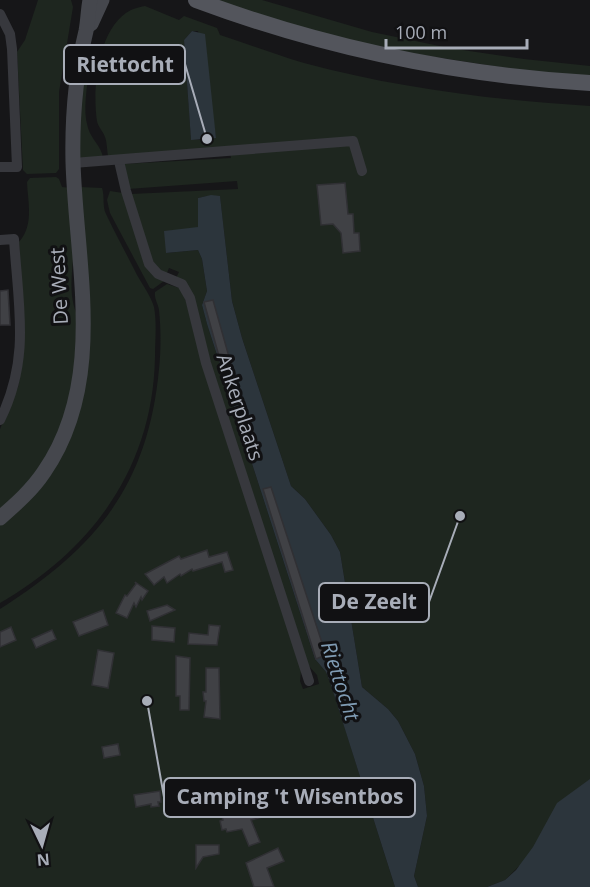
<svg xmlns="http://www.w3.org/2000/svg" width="590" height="887" viewBox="0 0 590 887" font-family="'Open Sans',sans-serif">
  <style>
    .green { fill: #1e261f; fill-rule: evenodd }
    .water { fill: #2c353c }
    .building { fill: #404145; stroke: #303034; stroke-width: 1.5 }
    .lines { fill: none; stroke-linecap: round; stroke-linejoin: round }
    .minor { stroke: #37383d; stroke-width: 10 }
    .secondary { stroke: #45474d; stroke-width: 15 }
    .primary { stroke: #53555c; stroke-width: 16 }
    .labels { text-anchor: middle; stroke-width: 6; stroke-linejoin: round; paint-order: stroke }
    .street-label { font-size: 20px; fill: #a8adb8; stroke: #111113 }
    .water-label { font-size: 21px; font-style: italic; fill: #7f9bb3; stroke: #111113 }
    .leader { fill: none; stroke: #a8adb8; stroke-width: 2 }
    .callout-dot { fill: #a8adb8; stroke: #111113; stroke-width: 2 }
    .callout { fill: #111113; stroke: #a8adb8; stroke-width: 2 }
    .callout-label { font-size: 21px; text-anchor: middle; font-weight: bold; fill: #a8adb8 }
  </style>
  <rect width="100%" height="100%" fill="#161618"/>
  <!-- green -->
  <g class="green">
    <path d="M38 0H71L73 7 59 92V169L56 173 27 174 23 170 17 52 25 40Z"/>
    <path d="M209 0H262L372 32 449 48 524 59 590 66V78L565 77 370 47Z"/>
    <path d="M145 6 179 20 184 16 217 28 220 35C248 44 276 55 304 63 397 88 493 100 590 106V840L519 866 505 880 487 887H418L414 876 427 816 424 786 415 754 398 721 388 709 362 687 340 552 331 535 305 499 291 486 242 338 232 301 220 197 207 196 198 198V227L166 253 198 250 202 259 207 291 202 305 207 324 315 659 326 672 334 694 395 887H0V609C96 548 148 486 159 369 161 350 161 329 159 310 158 303 154 299 155 292L167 284 182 289 301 670 300 681 303 689 319 684 317 675 307 664 209 362 196 312 176 278 179 272 169 268 166 275 152 263 131 194 238 189 237 181 128 189 124 164 231 158 229 147 108 156C107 150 107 142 105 137 103 131 98 127 97 121 92 89 98 26 131 10 135 8 140 7 145 6ZM192 31H198L216 137 201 140 191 139 184 40Z"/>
    <path d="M88 70C88 89 82 108 88 128 91 139 102 147 103 158L83 159 78 156 84 73Z"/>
    <path d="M56 177 59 179 62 187 71 188C72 207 74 227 74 246 73 270 67 294 78 317L73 399 46 462 0 512V429L18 387 24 351 19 242C34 225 28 203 27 182L30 178Z"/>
    <path d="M80 187 102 188C105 197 102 206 106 214 116 235 127 255 137 275 143 286 151 296 154 307 157 323 155 341 155 357 153 467 93 549 0 603V523L79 412Z"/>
    <path d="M110 191 123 193 139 243 164 281 153 289 150 288 110 213 107 200Z"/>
  </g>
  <!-- water -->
  <g class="water">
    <path d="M192 31 205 34 216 138 191 140 184 40Z"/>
    <path d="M211 195 220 196 232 301 242 338 291 486 305 499 331 535 340 552 362 687 388 709 398 721 415 754 424 786 427 816 414 876 418 887H395L330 682 326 672 315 659 207 324 202 305 207 291 202 259 198 250 166 253 164 231 198 227V198Z"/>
    <path d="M590 779V887H487L505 880 516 870 533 847 557 803Z"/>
  </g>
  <!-- building -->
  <g class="building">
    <path d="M345 183 348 214H353L354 233H359L360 251 343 253 341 233 333 224 321 225 317 185Z"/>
    <path d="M8 290 10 325H0V291Z"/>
    <path d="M213 300 231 364 222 367 204 302Z"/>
    <path d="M247 413 254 434 246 437 239 416Z"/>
    <path d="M271 487 326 655 316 659 263 489Z"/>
    <path d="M207 550 209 557 227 552 233 570 225 572 222 562 193 571 192 569 181 576 180 574 167 583 164 577 154 585 145 574 179 556 181 559Z"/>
    <path d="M135 582 148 591 142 600 141 597 136 607 134 603 127 618 116 613 125 595 127 596 136 584Z"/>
    <path d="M167 605 175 610 150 621 147 611Z"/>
    <path d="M103 610 108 625 79 636 73 622Z"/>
    <path d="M209 625 220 626 217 645 188 644 189 633 208 635Z"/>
    <path d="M152 626 175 628 174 642 152 640Z"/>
    <path d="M11 627 16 640 0 647V632Z"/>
    <path d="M52 630 56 639 36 648 32 639Z"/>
    <path d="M98 650 114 653 108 688 92 685Z"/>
    <path d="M176 656 190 658 189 710H180V696H176Z"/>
    <path d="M206 668H219L220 719 204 717 206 701H204L203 692H206Z"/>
    <path d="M118 744 120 755 104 758 102 747Z"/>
    <path d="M160 791 161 802H158L159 806 151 807V804L136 807 134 795Z"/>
    <path d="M267 801 270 815 251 820 260 842 249 846 242 829 227 832 226 829 222 830 220 821 223 820 221 813 232 810 233 808Z"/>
    <path d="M196 845H219V854L203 857 196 868Z"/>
    <path d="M278 848 284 861 267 868 274 887H254L246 863Z"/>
  </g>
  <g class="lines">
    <!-- minor -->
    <g class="minor">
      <path d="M0 14 10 34 12 49 17 167H0"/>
      <path d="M119 161 126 191 149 264 158 274 182 284 190 298 206 363 309 681"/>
      <path d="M73 163 353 141 362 171"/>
      <path d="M0 240 14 239C18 305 31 358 0 420"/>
    </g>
    <!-- secondary -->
    <g class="secondary">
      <path d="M91 24 102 0"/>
      <path d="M0 518C16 504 32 490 44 472 107 381 76 265 73 162 72 116 75 76 86 31 88 21 88 10 90 0"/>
    </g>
    <!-- primary -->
    <path class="primary" d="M196 0C322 47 455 75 590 83"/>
  </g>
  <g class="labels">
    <!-- street labels -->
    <g class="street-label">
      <text transform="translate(59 286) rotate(-93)" y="7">De West</text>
      <text transform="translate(240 407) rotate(72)" y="7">Ankerplaats</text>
    </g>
    <!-- water labels -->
    <g class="water-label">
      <text transform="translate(340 681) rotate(72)" y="7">Riettocht</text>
    </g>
  </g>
  <!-- callouts -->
  <path class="leader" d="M207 139L185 64M460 516L429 602M147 701L164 797"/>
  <g class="callout-dot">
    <circle cx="207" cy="139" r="6"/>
    <circle cx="460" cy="516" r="6"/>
    <circle cx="147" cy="701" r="6"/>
  </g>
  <g class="callout">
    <rect x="64" y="45" width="121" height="39" rx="6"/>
    <rect x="319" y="583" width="110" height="39" rx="6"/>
    <rect x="164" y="778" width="251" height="39" rx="6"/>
  </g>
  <g class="callout-label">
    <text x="125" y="72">Riettocht</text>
    <text x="374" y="609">De Zeelt</text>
    <text x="290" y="804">Camping 't Wisentbos</text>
  </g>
  <!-- north arrow -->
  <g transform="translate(42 845) rotate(175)" stroke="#111113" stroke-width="4.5" paint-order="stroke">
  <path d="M0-4.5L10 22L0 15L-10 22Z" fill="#a8adb8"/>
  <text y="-9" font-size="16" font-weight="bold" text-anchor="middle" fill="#a8adb8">N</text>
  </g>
  <!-- scale -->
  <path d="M386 39v9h141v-9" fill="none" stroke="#a8adb8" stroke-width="3"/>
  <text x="395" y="39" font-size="18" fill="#a8adb8" stroke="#111113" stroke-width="4.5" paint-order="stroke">100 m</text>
</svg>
